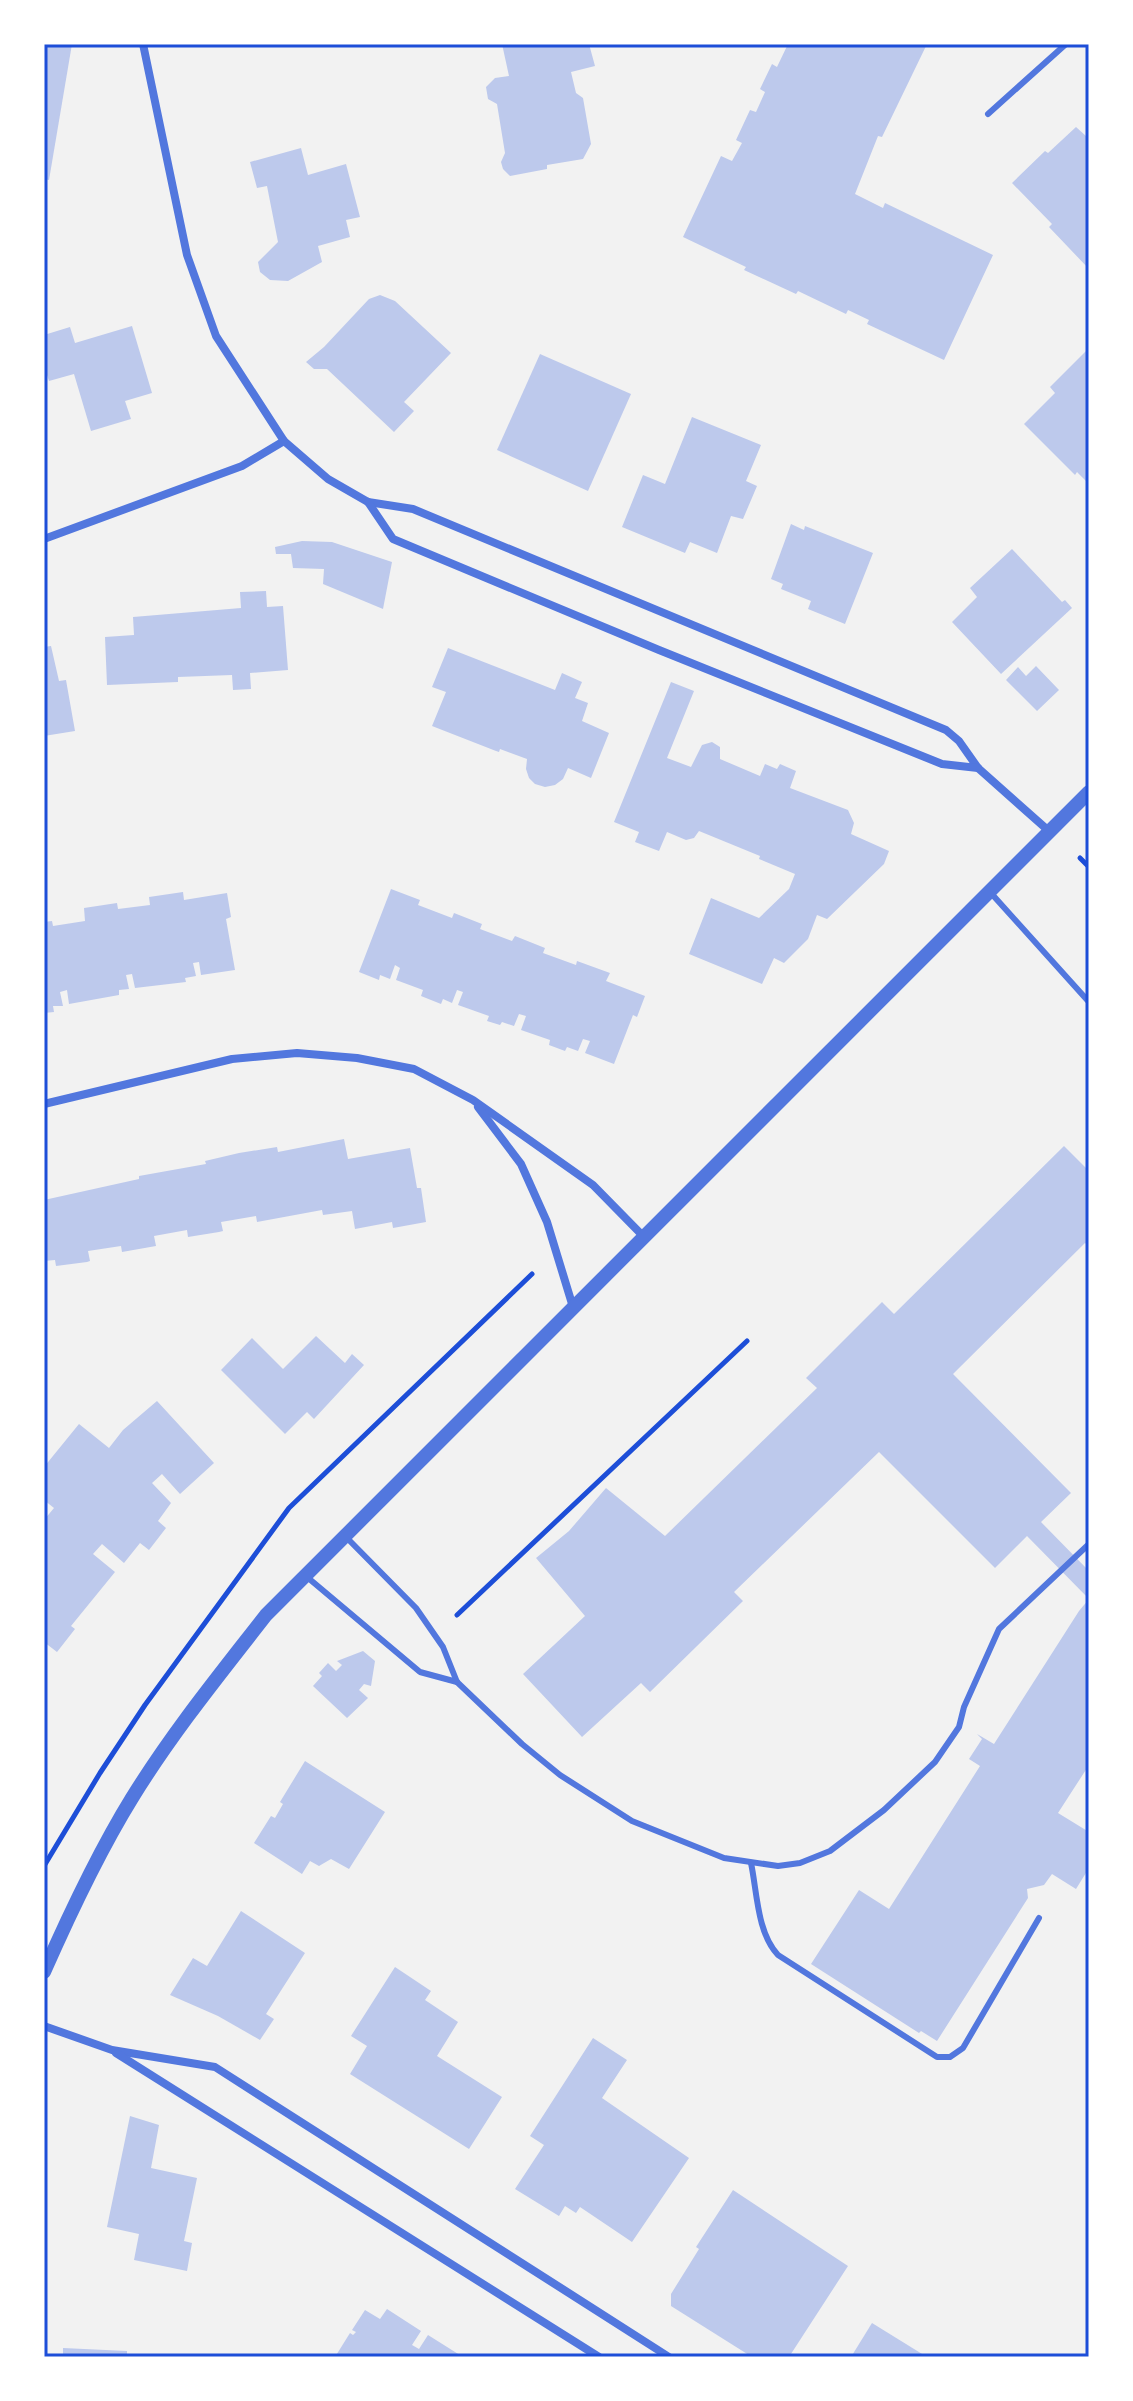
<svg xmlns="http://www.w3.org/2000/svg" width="1133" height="2401" viewBox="0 0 1133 2401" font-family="Figtree,sans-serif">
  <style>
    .building { fill: #bdc9ec }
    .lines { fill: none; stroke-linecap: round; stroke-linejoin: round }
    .path { stroke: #1d4ed8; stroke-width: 5 }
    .service { stroke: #5277de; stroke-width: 6 }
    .minor { stroke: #5277de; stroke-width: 8 }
    .tertiary { stroke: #5277de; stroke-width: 14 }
    .neatline { fill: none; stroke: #1d4ed8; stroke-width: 3 }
  </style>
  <rect width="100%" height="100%" fill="#f2f2f2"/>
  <!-- building -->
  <g class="building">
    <path d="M44 44H72L49 180 44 179Z"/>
    <path d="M502 44H589L595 66 571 72 576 93 583 98 591 144 583 159 547 165V169L510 176 503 169 501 162 505 153 497 104 488 99 486 87 495 78 509 76Z"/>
    <path d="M788 44H927L882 137 878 136 855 194 883 208 885 203 993 255 944 360 867 324 869 320 848 310 846 314 798 291 796 294 744 270 746 267 683 237 721 156 732 161 742 143 736 140 750 110 756 112 765 92 760 89 772 64 777 67Z"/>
    <path d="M1076 127 1086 136 1089 134V269L1049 227 1052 224 1012 183 1045 151 1048 153Z"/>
    <path d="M301 148 308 175 346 164 360 217 346 220 350 237 318 246 322 262 288 281 270 280 260 272 258 262 278 242 267 186 257 188 250 162Z"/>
    <path d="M380 295 395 301 451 353 404 402 414 411 394 432 327 369H314L306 362 324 347 369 299Z"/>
    <path d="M132 326 152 393 125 401 131 419 91 431 74 374 49 381 44 366V335L70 327 75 343Z"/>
    <path d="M1089 348V484L1077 472 1075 475 1024 424 1055 393 1050 387Z"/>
    <path d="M540 354 631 394 588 491 497 450Z"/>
    <path d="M692 417 761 445 746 481 757 486 743 519 731 516 717 553 690 542 685 553 622 527 643 475 665 484Z"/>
    <path d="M791 524 804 530 805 526 873 553 845 624 808 609 811 601 781 589 783 584 771 579Z"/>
    <path d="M302 541 332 542 392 562 383 609 323 584 324 569 293 568 291 554H276L275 547Z"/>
    <path d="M1012 549 1062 602 1065 600 1072 608 1001 674 952 622 977 597 970 588Z"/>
    <path d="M266 591 267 607 283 606 288 670 250 673 251 689 233 690 232 675 178 677V682L107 685 105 637 134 635 133 617 241 608 240 592Z"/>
    <path d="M51 646 59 681 66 680 75 731 44 736V647Z"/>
    <path d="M448 648 555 690 562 673 582 682 575 698 588 703 582 721 609 733 591 778 568 768 563 779 555 785 545 787 535 784 529 778 526 769 527 759 500 749 499 752 496 751 432 726 446 692 432 687Z"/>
    <path d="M1036 666 1059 690 1037 711 1006 680 1018 667 1026 676Z"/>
    <path d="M671 682 694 691 667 758 691 767 702 745 712 742 720 747V759L760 776 765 764 777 769 780 764 796 771 790 788 848 810 854 823 851 834 889 851 884 864 827 919 817 915 808 939 784 963 774 958 762 984 689 954 711 898 759 918 789 889 795 874 759 859 760 856 699 831 694 838 686 840 667 832 659 851 635 842 639 832 614 822Z"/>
    <path d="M391 889 420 900 418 905 452 918 454 913 482 924 480 929 512 941 515 936 545 948 543 953 576 965 577 961 610 973 606 981 645 996 637 1017 633 1015 614 1064 585 1053 590 1041 583 1039 578 1051 567 1047 565 1051 549 1045 550 1040 521 1030 526 1016 519 1014 514 1026 502 1022 500 1025 487 1021 489 1016 458 1005 463 992 457 990 452 1003 443 999 441 1004 421 996 423 990 396 980 400 968 395 965 390 979 380 975 379 980 359 972Z"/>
    <path d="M183 892 184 900 227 893 231 917 226 919 235 970 201 975 199 962 193 963 196 976 185 978 186 982 135 988 132 974 126 975 129 989 119 990V995L69 1004 67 990 60 992 63 1006H53L54 1012 44 1013V922L52 921 53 926 85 921 84 908 117 903 118 909 150 905 149 897Z"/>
    <path d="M344 1139 348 1159 410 1148 417 1188H421L426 1222 393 1228 392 1222 355 1229 352 1211 323 1215 322 1210 257 1222 256 1216 221 1222 223 1231 219 1232 188 1237 187 1230 154 1236 156 1246 122 1252 121 1246 88 1251 90 1261 87 1262 56 1266 55 1260 44 1261V1200L139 1179V1176L206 1164 205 1161 239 1153 277 1147 278 1152Z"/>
    <path d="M1064 1146 1089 1171V1246L1085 1243 953 1374 1071 1493 1041 1522 1089 1571V1765L1058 1813 1089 1832V1868L1076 1889 1052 1874 1044 1885 1027 1889 1028 1898 937 2041 921 2031 919 2033 811 1964 859 1890 889 1909 980 1766 969 1759 982 1739 977 1734 994 1744 1079 1611 1089 1599 1027 1536 995 1568 879 1452 734 1592 743 1601 650 1692 641 1683 582 1737 523 1674 585 1616 536 1558 569 1531 606 1488 665 1536 817 1388 806 1378 882 1302 894 1314Z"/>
    <path d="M316 1336 345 1363 352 1354 364 1365 314 1419 307 1412 285 1434 221 1370 252 1338 283 1369Z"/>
    <path d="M157 1401 214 1463 180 1494 162 1474 152 1483 171 1503 158 1521 166 1528 149 1550 140 1543 124 1563 102 1544 93 1554 115 1572 71 1626 75 1629 57 1652 44 1642V1520L54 1508 44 1500V1467L79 1424 109 1448 123 1430Z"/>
    <path d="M363 1651 375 1661 371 1686 364 1684 359 1690 368 1698 347 1718 313 1686 322 1676 319 1673 328 1663 336 1671 342 1665 337 1661Z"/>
    <path d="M305 1761 385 1812 349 1869 331 1859 319 1866 310 1861 302 1874 254 1843 271 1816 275 1818 283 1804 280 1802Z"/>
    <path d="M241 1911 305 1953 266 2014 274 2019 260 2040 218 2016 170 1995 193 1958 207 1966Z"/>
    <path d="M395 1967 431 1991 425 2000 458 2022 437 2056 502 2097 469 2149 350 2074 367 2046 351 2036Z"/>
    <path d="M593 2038 627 2060 602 2098 689 2158 632 2242 580 2207 576 2213 565 2206 559 2216 515 2189 544 2145 530 2136Z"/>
    <path d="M130 2116 159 2125 151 2168 197 2178 184 2241 192 2243 187 2271 134 2260 139 2234 107 2227Z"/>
    <path d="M733 2190 848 2266 789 2357H752L671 2306V2294L699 2249 696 2247Z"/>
    <path d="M387 2309 421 2331 412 2345 419 2349 428 2335 463 2357H335L350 2333 353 2335 356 2332 352 2330 365 2310 380 2319Z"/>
    <path d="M872 2323 927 2357H851Z"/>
    <path d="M63 2348 127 2351V2357H63Z"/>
  </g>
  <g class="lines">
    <!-- path -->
    <g class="path">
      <path d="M1080 858 1089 867"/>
      <path d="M457 1615 747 1341"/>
      <path d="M44 1866 100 1773 145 1705 289 1508 532 1274"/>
    </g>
    <!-- service -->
    <g class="service">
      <path d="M988 114 1066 44"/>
      <path d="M990 892 1089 1002"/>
      <path d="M345 1536 416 1608 443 1647 457 1682 522 1744 560 1775 632 1821 724 1858 778 1866 800 1863 830 1851 884 1810 935 1762 959 1727 964 1707 999 1629 1089 1544"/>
      <path d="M307 1577 420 1672 457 1682"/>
      <path d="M751 1863C757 1891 757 1933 778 1955L937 2057H950L963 2048 1039 1918"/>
    </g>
    <!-- minor -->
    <g class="minor">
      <path d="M143 44 187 255 216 336 284 441 328 479 368 502 413 509 946 730 959 741 978 768 1050 832"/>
      <path d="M368 502 393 539 659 650 942 764 978 768"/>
      <path d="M44 539 242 466 284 441"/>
      <path d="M44 1104 232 1059 297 1053 357 1058 414 1069 473 1100 593 1185 645 1238"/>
      <path d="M478 1107 521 1164 547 1222 573 1307"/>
      <path d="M44 2026 112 2050 215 2067 669 2357"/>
      <path d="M116 2053 599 2357"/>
    </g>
    <!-- tertiary -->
    <path class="tertiary" d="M44 1972C70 1913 98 1853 132 1798 172 1733 220 1674 266 1615L1089 792"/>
  </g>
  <!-- border -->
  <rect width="1133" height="2401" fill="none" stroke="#ffffff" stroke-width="92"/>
  <rect x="46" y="46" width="1041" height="2309" class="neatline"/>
</svg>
